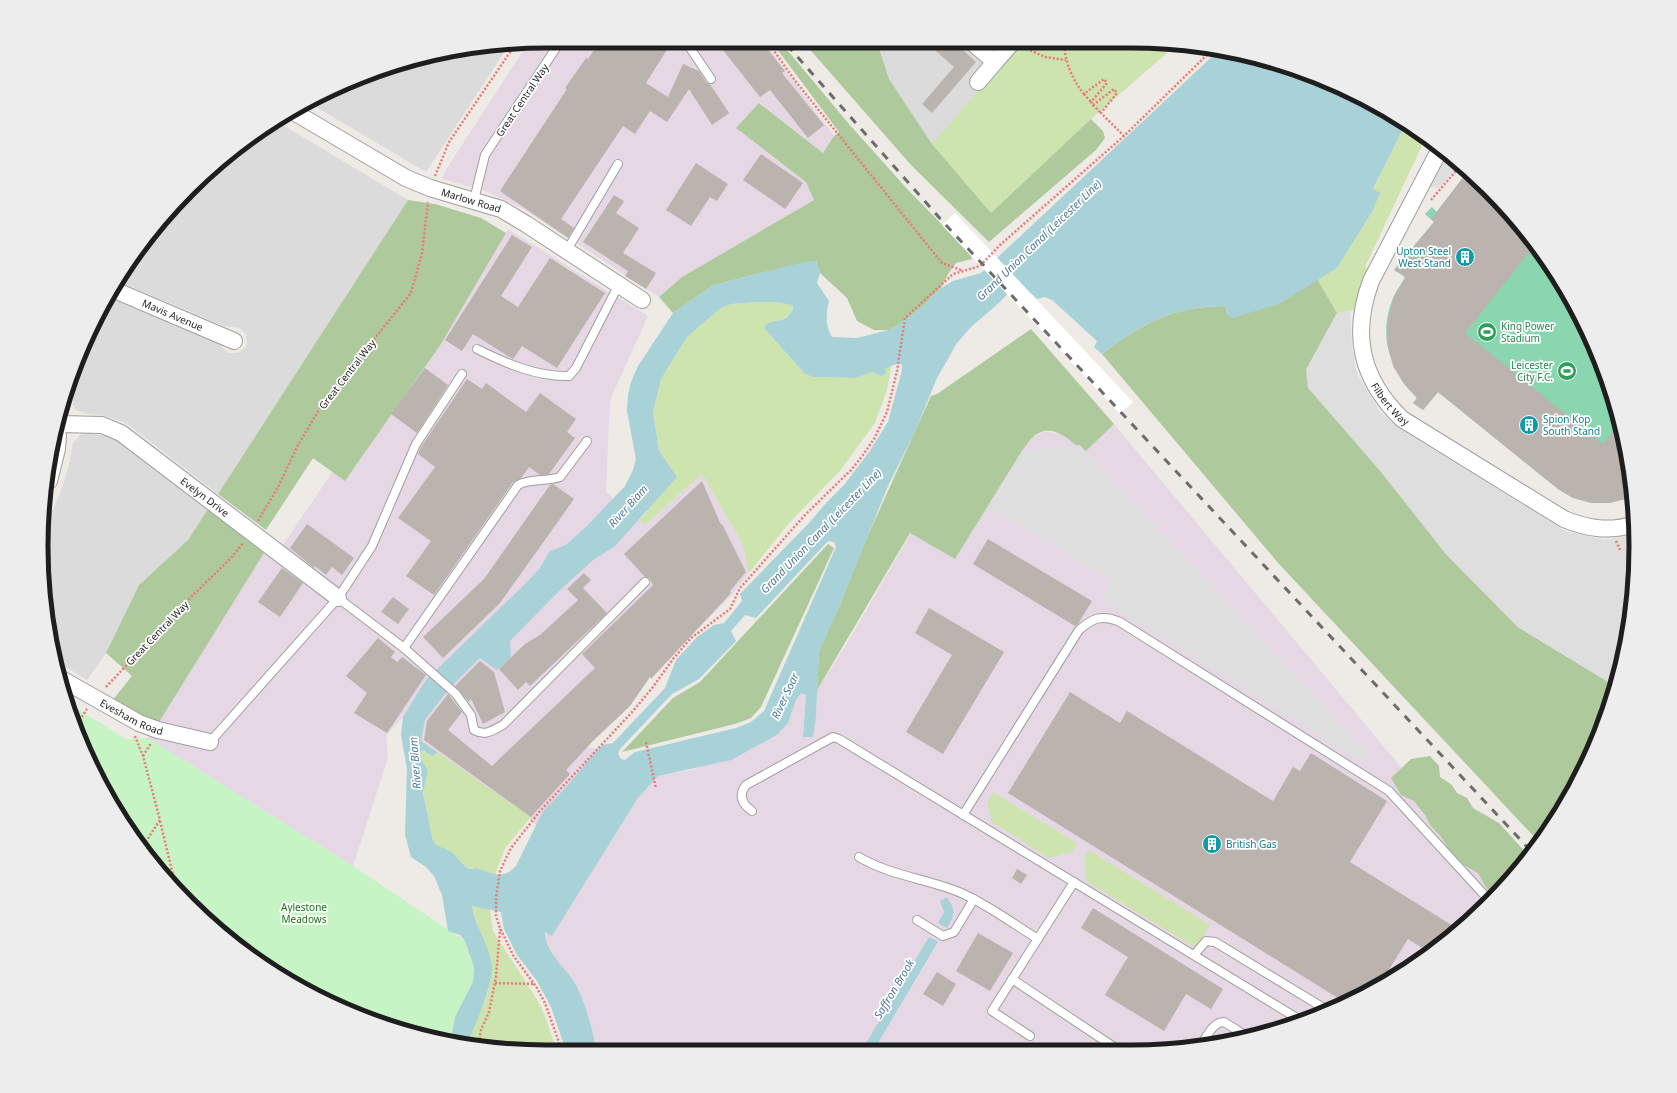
<svg xmlns="http://www.w3.org/2000/svg" width="1677" height="1093" viewBox="0 0 1677 1093" font-family="'Noto Sans',sans-serif">
  <style>
    .residential { fill: #dcdbdb }
    .industrial { fill: #e6d7e5 }
    .grass { fill: #cee4af }
    .forest { fill: #aeca9d }
    .park { fill: #c6f4c5 }
    .pitch { fill: #89d6b1 }
    .parking { fill: #dedede }
    .water { fill: #a9d1d8; fill-rule: evenodd }
    .pier { fill: #fff }
    .building { fill: #bbb3ae }
    .lines { fill: none; stroke-linecap: round; stroke-linejoin: round }
    .service-casing { stroke: #9f9f9f; stroke-width: 10 }
    .minor-casing { stroke: #9f9f9f; stroke-width: 18 }
    .path { stroke: #ed7876; stroke-width: 2.5; stroke-dasharray: 2 2; stroke-linecap: butt }
    .service { stroke: #fff; stroke-width: 8 }
    .minor { stroke: #fff; stroke-width: 16 }
    .rail { stroke: #6c6c6c; stroke-width: 3; stroke-dasharray: 8 8; stroke-linecap: butt }
    .labels { text-anchor: middle; stroke-width: 3.5; stroke-linejoin: round; paint-order: stroke }
    .street-label { font-size: 10px; fill: #1e1e1e; stroke: #fff }
    .culture-label { font-size: 10px; fill: #0d838f; stroke: #fff; text-anchor: start }
    .leisure-label { font-size: 10px; fill: #27864d; stroke: #fff; text-anchor: start }
    .park-label { font-size: 10px; fill: #167315; stroke: #fff }
    .water-label { font-size: 11px; font-style: italic; fill: #4c7896; stroke: #fff }
    .rim { fill: none; stroke: #1e1e1e; stroke-width: 5 }
  </style>
  <rect width="100%" height="100%" fill="#eeeae5"/>
  <!-- residential -->
  <g class="residential">
    <path d="M480 45H509L426 172 311 104 384 68Z"/>
    <path d="M878 45H1176L1091 119 991 213 932 144 889 79Z"/>
    <path d="M276 121 408 200 218 494 126 423 106 416 87 414 76 410 73 405 71 378 107 297 221 344 222 348 229 353H238L246 347 247 343 246 334 239 328 224 326 117 281 146 239 213 167 265 126Z"/>
    <path d="M88 433 107 436 116 440 208 509 188 540 139 585 106 653 87 680 55 660 45 612 43 528 50 516 61 491 69 465 73 443 81 434Z"/>
  </g>
  <!-- industrial -->
  <g class="industrial">
    <path d="M527 45H767L834 136 823 153 760 103 736 128 806 182 814 200 682 277 659 297 522 208 483 190 442 179 447 168Z"/>
    <path d="M508 229 648 316 610 400 606 492 645 525 702 474 742 543 749 573 731 596 581 746 598 749 566 787 543 811 537 825 421 741 425 720 435 707 425 681 403 717 386 735 388 758 353 866 148 738 264 553 283 545 333 471 346 480 441 344Z"/>
    <path d="M1114 424 1502 888 1438 947 1354 1000 1262 1035 1163 1051 874 1050 938 943 930 937 862 1050 596 1048 593 1035 576 986 553 954 545 938V931L552 936 638 798 658 776 695 769 788 723 796 700 801 693 806 695 803 737H813L816 717 817 690 846 645 911 533 955 559 1022 451 1032 438 1043 432H1050L1063 435 1071 440 1084 453Z"/>
  </g>
  <!-- grass -->
  <g class="grass">
    <path d="M1018 45H1176L1091 119 991 213 932 144Z"/>
    <path d="M1405 125 1425 139 1365 267 1369 269 1359 292 1355 310 1337 313 1317 279 1337 268 1372 212 1373 190Z"/>
    <path d="M756 302H776L792 305 793 309C782 325 776 317 764 328L805 374 813 377 854 378 873 372 877 374 892 364 887 390 875 423 839 472 790 522 749 573 742 543 702 474 645 525 639 520 646 513 666 463 659 451 653 412 661 379 687 337 721 308 731 304Z"/>
    <path d="M424 750 428 754 434 756 437 752 531 817 505 848 495 875 472 867 469 869C461 864 457 855 450 851 443 847 437 847 433 841L423 793 428 770 420 758 421 751Z"/>
    <path d="M993 792 1077 843 1072 852 1049 858 992 822 987 803Z"/>
    <path d="M1089 850 1210 925 1196 948 1086 881 1084 859Z"/>
    <path d="M472 906 490 909 493 931 538 1001 545 1016 556 1048H481L467 1044 487 995 491 975 492 960 481 937Z"/>
  </g>
  <!-- forest -->
  <g class="forest">
    <path d="M774 45H783L849 124 909 191 969 252 972 259 956 263 948 274 941 288 923 306 900 324 889 330H874L857 321 847 298 820 273 816 261 752 275 712 286 673 313 659 297 682 277 814 200 806 182 736 128 759 103 823 153 834 136 839 132Z"/>
    <path d="M806 45H878L889 79 932 144 991 213 1091 119 1103 131 1105 138 1096 150 989 242 911 165Z"/>
    <path d="M408 200 435 204 481 218 506 233 441 344 345 481 313 458 266 530 218 494Z"/>
    <path d="M1317 279 1337 313 1306 370 1382 473 1446 554 1518 627 1615 686 1609 709 1568 799 1538 841 1279 564 1102 354C1143 323 1173 306 1226 306L1227 315 1303 289Z"/>
    <path d="M1031 329 1114 424 1084 453C1071 440 1050 420 1032 438 1028 442 1025 447 1022 451L955 559 910 533 817 690 819 652 823 641 840 605 860 553 931 396 937 394Z"/>
    <path d="M208 509 264 553 159 722H155L112 701 132 676 106 653 139 585 188 540Z"/>
    <path d="M828 544 834 548 761 707 751 718 735 724 622 752 673 698 700 682Z"/>
    <path d="M1430 756 1439 766 1440 777 1452 785 1457 793 1467 798 1473 808 1499 823 1528 855 1511 880 1495 894 1487 889 1478 873 1457 861 1441 837 1430 825 1425 815 1414 801 1401 795 1391 778 1411 759Z"/>
  </g>
  <!-- park -->
  <path class="park" d="M69 704 128 740 134 738H148L353 866 465 941 474 967 473 982 455 1017 451 1040 353 1013 266 967 213 927 126 827 80 740 68 706Z"/>
  <!-- pitch -->
  <path class="pitch" d="M1468 171 1531 239 1584 323 1619 415 1632 495 1626 499 1573 498 1558 489 1438 392 1423 410 1413 403 1417 398C1389 368 1377 335 1394 296 1397 289 1402 283 1405 277L1394 270 1434 222 1425 214 1432 207 1437 212Z"/>
  <!-- parking -->
  <g class="parking">
    <path d="M1444 152 1460 163 1439 188 1425 186Z"/>
    <path d="M1350 310 1352 347 1357 374 1380 412 1409 435 1493 485 1565 531 1604 540 1634 535 1632 612 1615 686 1518 627 1446 554 1382 473 1308 388 1306 370 1337 313Z"/>
    <path d="M1080 445 1369 754 1364 763 1123 614 1102 599 1111 580 988 506 1022 451Z"/>
  </g>
  <!-- water -->
  <g class="water">
    <path d="M1218 51 1324 80 1383 109 1405 125 1373 189 1380 193 1372 212 1337 268 1279 304 1232 318 1227 315 1226 306C1173 306 1143 323 1102 354L1094 347 1097 341 1052 300 1045 297 1037 299 1018 282 1000 302 971 327 957 343 937 378 914 434 888 486 840 605 819 652 816 717 813 737H803L806 695 801 693 796 700 788 723 778 734 766 741 731 760 658 776 638 798 552 936 545 932C545 953 568 969 577 987 586 1006 592 1027 596 1048H565L551 1007 537 981 517 955 504 929 501 912 472 906C475 925 486 941 491 959 497 978 475 1025 467 1044L451 1040 455 1017 473 982 474 967 465 941 460 935 448 931 442 895 434 876 426 867 411 857 405 835 407 769 401 735 403 717 425 681 523 586 540 568 549 552 567 544 588 525 625 486 633 470 636 459 627 411 628 395 631 382 638 366 673 313 712 286 752 275 809 261H816L820 273 817 283 829 301C826 313 825 326 832 337L857 338 889 330 900 324 923 306 941 288 953 281 981 273ZM756 302H776L792 305 793 309C791 312 789 315 787 317 779 323 768 319 764 328L805 374 813 377 854 378 873 372 881 376 885 374 886 368 899 363 902 365V370L888 422 869 452 844 485 827 502 809 523 740 594 742 601 724 623 714 625 697 637 676 660 665 688 613 743 603 745 598 749 566 787 543 811 516 866C498 886 484 864 469 869 461 864 457 855 450 851 443 847 437 847 433 841L423 793 428 770 420 758 421 751 424 750 428 754 434 756 437 752 421 741 425 720 448 690 480 658 497 670 511 658 510 641 558 592 593 560 615 546 677 477 659 451 653 412 661 379 687 337 721 308 731 304ZM828 541 834 542 836 547 764 711 751 722 736 728 635 752 625 760 621 759 618 754 620 749 672 694 699 679 736 641 731 631 745 615 756 618Z"/>
    <path d="M947 897C956 911 955 914 947 928L938 923 944 912 940 901Z"/>
    <path d="M929 937 938 942 874 1050H862Z"/>
  </g>
  <!-- pier -->
  <path class="pier" d="M955 213 1133 402 1120 414 942 225Z"/>
  <!-- building -->
  <g class="building">
    <path d="M597 45H670L646 83 668 97 683 64 699 71 706 82 710 84 729 113 712 125 689 89 667 122 650 111 635 134 623 126 561 219 574 228 568 238 500 191 567 89 565 88 586 58 588 59Z"/>
    <path d="M719 45H764L785 71 782 73 824 125 808 138 770 90 760 97Z"/>
    <path d="M929 45H958L976 62 932 113 922 104 954 67Z"/>
    <path d="M761 154 803 183 785 209 743 180Z"/>
    <path d="M696 163 728 184 717 201 710 197 691 226 666 210Z"/>
    <path d="M1468 171 1531 239 1535 245 1465 333 1603 444 1620 423 1632 495 1626 499 1610 503H1591L1573 498 1558 489 1438 392 1423 410 1413 403 1417 398 1404 384 1393 366 1387 342 1388 319 1394 296 1406 277 1394 270 1434 222 1431 219Z"/>
    <path d="M614 195 624 201 616 213 639 228 623 253 656 273 646 289 625 276 628 271 583 242Z"/>
    <path d="M512 235 532 247 501 296 518 307 550 258 605 293 557 368 522 346 513 359 473 334 462 351 445 340Z"/>
    <path d="M425 368 448 385 417 433 391 414Z"/>
    <path d="M467 379 482 389 486 383 526 412 540 393 576 419 567 432 575 438 549 474 540 475 529 467 521 478 513 482 434 595 406 576 431 541 398 518 435 467 418 454 421 447Z"/>
    <path d="M702 481 721 525 722 524 746 572 730 591 731 593 651 679 650 677 630 706 593 741 566 770 570 774 531 817 424 740 427 721 448 694 462 712 448 730 492 766 595 668 582 654 653 585 649 578 645 577 624 554Z"/>
    <path d="M553 484 574 499 500 603 443 658 423 637 484 579 550 485Z"/>
    <path d="M307 524 354 558 342 575 332 567 326 575 315 566 314 568 290 548Z"/>
    <path d="M988 539 1092 601 1078 624 1075 626 973 564Z"/>
    <path d="M282 568 303 583 280 617 258 602Z"/>
    <path d="M584 573 591 580 583 588 607 613 530 686 526 682 518 690 499 669 525 644 540 635 578 600 567 589Z"/>
    <path d="M393 597 409 609 398 624 381 612Z"/>
    <path d="M929 608 1004 652 943 754 906 732 952 655 915 633Z"/>
    <path d="M378 638 395 652 391 657 397 662 402 657 426 675 387 733 354 713 367 693 346 676Z"/>
    <path d="M480 661 494 672 505 712 483 724 471 699 469 702 455 686Z"/>
    <path d="M1070 692 1120 723 1127 711 1273 801 1293 767 1300 771 1311 753 1387 801 1350 862 1458 929 1438 947 1430 953 1408 939 1385 976 1389 978 1354 1000 1346 1003 1008 793Z"/>
    <path d="M1017 869 1027 875 1021 884 1012 878Z"/>
    <path d="M1093 908 1223 989 1211 1009 1186 994 1164 1031 1105 995 1128 957 1081 928Z"/>
    <path d="M978 933 1013 953 990 991 956 971Z"/>
    <path d="M937 972 956 984 943 1006 923 994Z"/>
  </g>
  <g class="lines">
    <defs>
      <g id="service">
        <path d="M688 45 711 79"/>
        <path d="M474 200 485 155 558 45"/>
        <path d="M567 250 618 164"/>
        <path d="M477 349C505 363 537 377 569 376L576 368 619 284"/>
        <path d="M338 598 404 648 456 694 471 715 474 730C485 736 492 731 503 725L645 582"/>
        <path d="M404 648 518 485C531 478 546 482 560 477L587 441"/>
        <path d="M210 742 338 598 372 546 416 444 462 374"/>
        <path d="M752 811C742 804 738 795 746 785L833 737 839 739 1300 1020"/>
        <path d="M963 815 1079 630C1093 618 1102 614 1120 622L1389 791 1489 900"/>
        <path d="M859 857C889 875 927 879 959 892 987 904 1012 923 1038 939"/>
        <path d="M917 920 943 936 954 932 974 899"/>
        <path d="M1194 955 1206 941 1215 942 1327 1010"/>
        <path d="M1012 979 1120 1051"/>
        <path d="M1030 1036 992 1011 1074 882"/>
        <path d="M1201 1045C1207 1036 1213 1022 1224 1022L1248 1037"/>
      </g>
      <g id="minor">
        <path d="M975 45 995 62 1010 45"/>
        <path d="M978 82 995 62"/>
        <path id="s1" d="M294 112 406 178 430 188 501 209 526 224 642 300"/>
        <path id="s2" d="M1440 149 1371 281C1351 335 1361 379 1402 419L1564 519C1588 529 1610 532 1635 524"/>
        <path id="s3" d="M112 289 234 341"/>
        <path id="s4" d="M60 424 102 425 121 433 338 598"/>
        <path d="M49 481 57 449 58 435"/>
        <path id="s5" d="M58 677 139 723 158 730 210 742"/>
      </g>
    </defs>
    <!-- service casing -->
    <use href="#service" class="service-casing"/>
    <!-- minor casing -->
    <use href="#minor" class="minor-casing"/>
    <!-- path -->
    <g class="path">
      <path d="M770 45 796 82 942 263 961 270"/>
      <path d="M1064 45C1066 64 1072 79 1084 94L1104 79 1107 83 1091 102 1093 105 1114 89 1117 93 1101 113 1124 136"/>
      <path d="M1023 47 1045 57 1066 60"/>
      <path d="M1084 94 1091 102"/>
      <path d="M1093 105 1101 113"/>
      <path d="M435 176 449 142 515 45"/>
      <path d="M1431 200 1461 165"/>
      <path d="M258 521 278 487 298 445 323 403 411 293 422 253 428 202"/>
      <path d="M1616 541 1620 550"/>
      <path d="M106 687 189 599 232 557 243 543"/>
      <path d="M75 727 87 709"/>
      <path d="M135 736 143 756 160 820 143 846"/>
      <path d="M646 742 656 789"/>
      <path d="M143 756 151 743"/>
      <path d="M160 821 175 883"/>
      <path d="M495 983 534 984"/>
      <path d="M478 1047 481 1030 489 1012 496 977 500 929"/>
      <path d="M561 1048 545 1003 537 988 513 955 500 928 496 916V898L500 871 511 848 540 811 633 711 653 687 673 659 691 638 730 609 740 588 805 515 852 469 863 455 874 439 887 412 897 371 905 318 953 274 980 266 1000 245 1124 136 1212 50"/>
    </g>
    <!-- service -->
    <use href="#service" class="service"/>
    <!-- minor -->
    <use href="#minor" class="minor"/>
    <!-- rail -->
    <path class="rail" d="M787 45 944 223 1531 851"/>
  </g>
  <!-- icons -->
  <defs>
    <symbol id="building-disc" viewBox="-11 -11 22 22"><circle r="9.5" fill="#0f9aa8" stroke="#fff"/><path d="M-4-6H4V6H1V3H-1V6H-4ZM-2.5-4.3h1.7v1.8h-1.7ZM.8-4.3h1.7v1.8H.8ZM-2.5-1h1.7V.8h-1.7ZM.8-1h1.7V.8H.8Z" fill="#fff"/></symbol>
    <symbol id="stadium-disc" viewBox="-11 -11 22 22"><circle r="9.5" fill="#2e9e5b" stroke="#fff"/><path d="M0-5a6.5 5 0 1 0 0 10a6.5 5 0 1 0 0-10ZM-3.5-1.8h7v3.6h-7Z" fill="#fff"/></symbol>
  </defs>
  <g fill-rule="evenodd">
    <use href="#building-disc" x="1454" y="246" width="22" height="22"/>
    <use href="#stadium-disc" x="1476" y="321" width="22" height="22"/>
    <use href="#stadium-disc" x="1556" y="360" width="22" height="22"/>
    <use href="#building-disc" x="1518" y="414" width="22" height="22"/>
    <use href="#building-disc" x="1201" y="833" width="22" height="22"/>
  </g>
  <g class="labels">
    <!-- street labels -->
    <g class="street-label">
      <text transform="translate(522 100) rotate(-56)" y="4">Great Central Way</text>
      <text dy="4" stroke="none"><textPath href="#s1" startOffset="199">Marlow Road</textPath></text>
      <text dy="4" stroke="none"><textPath href="#s3" startOffset="66">Mavis Avenue</textPath></text>
      <text transform="translate(347 374) rotate(-52)" y="4">Great Central Way</text>
      <text dy="4" stroke="none"><textPath href="#s2" startOffset="281">Filbert Way</textPath></text>
      <text dy="4" stroke="none"><textPath href="#s4" startOffset="168">Evelyn Drive</textPath></text>
      <text transform="translate(157 633) rotate(-46)" y="4">Great Central Way</text>
      <text dy="4" stroke="none"><textPath href="#s5" startOffset="84">Evesham Road</textPath></text>
    </g>
    <!-- culture labels -->
    <g class="culture-label">
      <text x="1451" y="255" text-anchor="end">Upton Steel<tspan x="1451" dy="12">West Stand</tspan></text>
      <text x="1543" y="423">Spion Kop<tspan x="1543" dy="12">South Stand</tspan></text>
      <text x="1226" y="848">British Gas</text>
    </g>
    <!-- leisure labels -->
    <g class="leisure-label">
      <text x="1501" y="330">King Power<tspan x="1501" dy="12">Stadium</tspan></text>
      <text x="1553" y="369" text-anchor="end">Leicester<tspan x="1553" dy="12">City F.C.</tspan></text>
    </g>
    <!-- park labels -->
    <g class="park-label">
      <text x="304" y="911">Aylestone<tspan x="304" dy="12">Meadows</tspan></text>
    </g>
    <!-- water labels -->
    <g class="water-label">
      <text transform="translate(1039 240) rotate(-44)" y="4">Grand Union Canal (Leicester Line)</text>
      <text transform="translate(628 506) rotate(-48)" y="4">River Biam</text>
      <text transform="translate(821 531) rotate(-46)" y="4">Grand Union Canal (Leicester Line)</text>
      <text transform="translate(785 696) rotate(-65)" y="4">River Soar</text>
      <text transform="translate(415 763) rotate(-94)" y="4">River Biam</text>
      <text transform="translate(894 989) rotate(-59)" y="4">Saffron Brook</text>
    </g>
  </g>
  <!-- crop -->
  <path d="M0 0H1677V1093H0ZM546 48H1131A498 498 0 0 1 1629 546V547A498 498 0 0 1 1131 1045H546A498 498 0 0 1 48 547V546A498 498 0 0 1 546 48Z" fill="#ededed" fill-rule="evenodd"/>
  <path class="rim" d="M546 48H1131A498 498 0 0 1 1629 546V547A498 498 0 0 1 1131 1045H546A498 498 0 0 1 48 547V546A498 498 0 0 1 546 48Z"/>
</svg>
